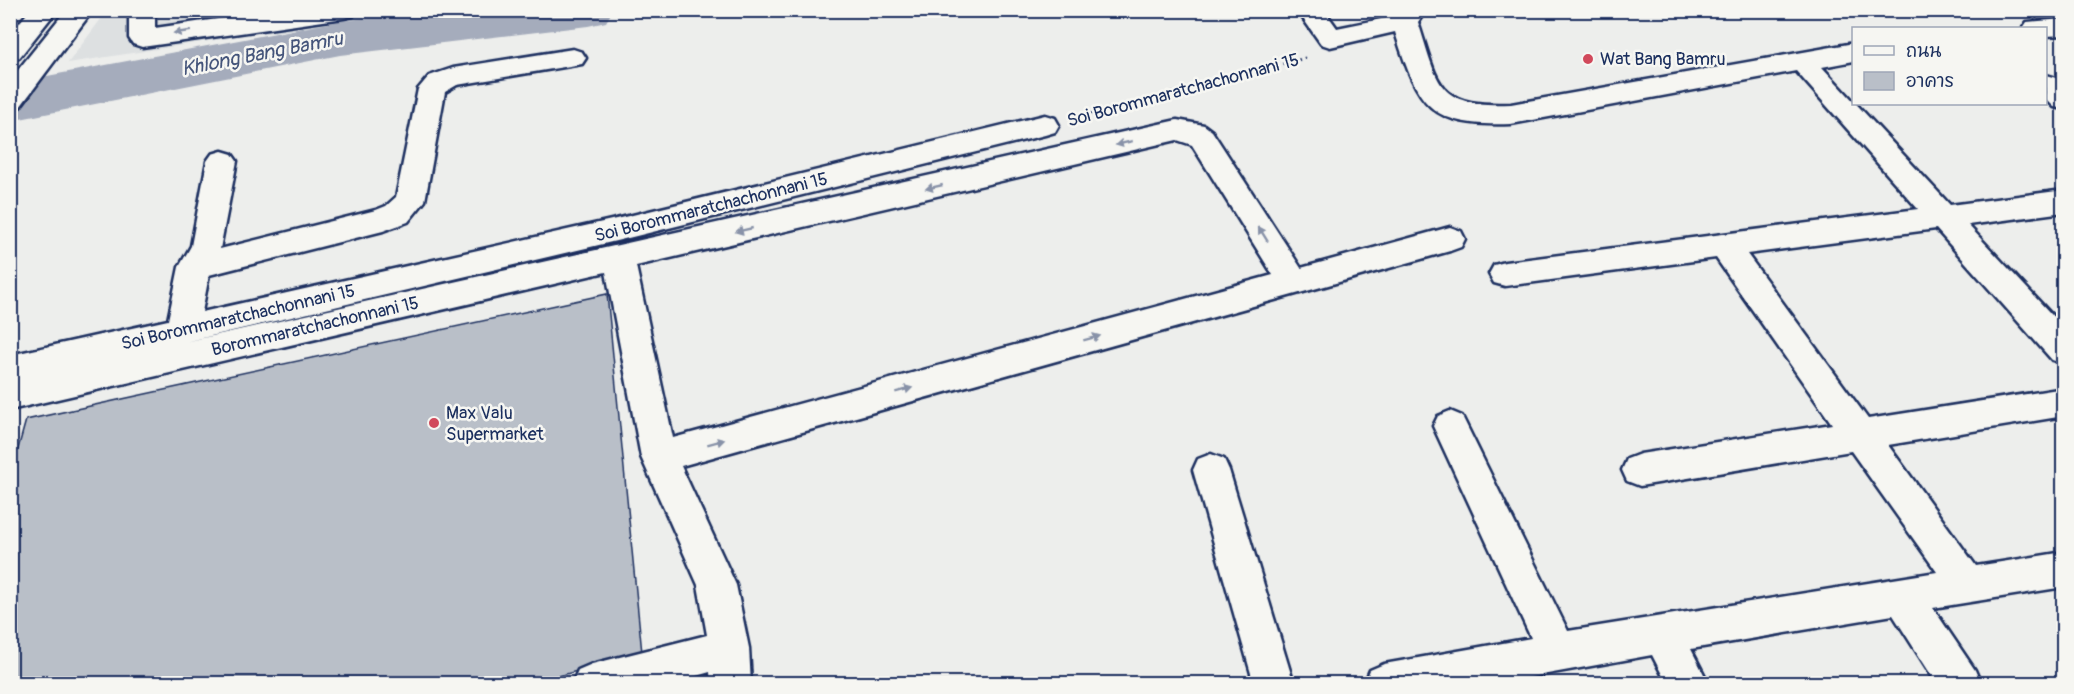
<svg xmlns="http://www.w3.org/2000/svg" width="2074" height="694" viewBox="0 0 2074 694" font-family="Pangolin,'Playpen Sans Thai',sans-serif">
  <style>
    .built { fill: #dde0e1 }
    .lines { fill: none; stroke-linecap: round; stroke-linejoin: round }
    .river { fill: #a5acbc; fill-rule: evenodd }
    .building { fill: #b9bfc8; stroke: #1b2f5e; stroke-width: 1.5 }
    .minor-casing { stroke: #1b2f5e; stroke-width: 5 }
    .major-casing { stroke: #1b2f5e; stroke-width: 5 }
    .path { stroke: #1b2f5e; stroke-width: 3; stroke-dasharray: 1.5 4; stroke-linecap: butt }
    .minor { fill: #f6f6f2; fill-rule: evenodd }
    .major { fill: #f6f6f2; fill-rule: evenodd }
    .oneway { fill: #8892a8 }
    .poi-dot { fill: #d1495b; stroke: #f6f6f2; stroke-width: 2 }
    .labels { text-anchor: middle; stroke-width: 5; stroke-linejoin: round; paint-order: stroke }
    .poi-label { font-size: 18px; fill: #1b2f5e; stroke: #f6f6f2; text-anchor: start }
    .street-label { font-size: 18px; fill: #1b2f5e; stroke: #f6f6f2 }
    .water-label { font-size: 20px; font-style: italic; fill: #44547a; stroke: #f6f6f2 }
  </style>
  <rect width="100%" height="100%" fill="#edeeec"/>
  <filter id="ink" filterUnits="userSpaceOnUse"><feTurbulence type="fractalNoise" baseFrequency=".0167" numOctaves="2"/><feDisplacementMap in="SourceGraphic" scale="12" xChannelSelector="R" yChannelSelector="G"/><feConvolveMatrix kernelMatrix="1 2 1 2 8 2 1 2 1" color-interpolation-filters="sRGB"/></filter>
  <g filter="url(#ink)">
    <!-- built -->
    <path class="built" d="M107 11H479L254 34 68 63Z"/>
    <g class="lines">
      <!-- river -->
      <path class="river" d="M435 10H613L606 22 588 26 340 55 10 121V83L340 21Z"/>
    </g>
    <!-- building -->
    <path class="building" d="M607 294 642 653 530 684H10V478L26 420Z"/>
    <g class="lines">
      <defs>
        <g id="minor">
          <path d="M129 10H155V28L281 10H357L353 16 344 18 142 47 133 44 129 38Z"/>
          <path d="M1297 10H1324L1337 28 1396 16 1400 10H1426L1418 22C1439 86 1436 107 1511 104L1854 43V61L1822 67 1950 205 2064 190V212L1968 225 2064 328V364L2052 360 1936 229 1747 254 1868 419 2064 388V416L1888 445 1976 566 2064 552V587L1933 608 1975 670 1981 684H1937L1893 615 1691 649 1709 684H1667L1652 655 1492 684H1364L1370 670 1384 664 1531 638 1433 426 1438 416 1450 411 1462 416 1568 631 1937 572 1851 451 1640 486 1627 481 1622 470 1627 459 1640 454 1832 424 1716 258 1505 286 1494 283 1489 274 1494 265 1505 262 1918 209 1796 71 1511 124C1429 127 1418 106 1395 32L1330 47 1321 44Z"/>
          <path d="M2064 19V35L2046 36V28H2023L2027 22Z"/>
          <path d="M573 49 582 52 586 58 582 64 457 85 445 92 425 201 408 222 383 231 209 275 202 312 616 219 1045 115 1055 118 1059 125 1055 132 1045 135 616 241 185 342 1177 120 1204 125 1212 131 1301 268 1450 227 1461 231 1465 239 1461 247 1450 251 681 466 736 585 749 648 751 684H711L710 672 668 684H572L578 670 592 664 707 635 698 585 641 457 606 272 10 410V355L168 320 179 267 191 246 207 161 212 154 222 151 232 154 237 161 220 249 376 210 386 206 396 197 418 89 429 76 453 68ZM1177 140 1192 145 1273 275 673 438 636 266Z"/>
          <path d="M2046 75 2056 78 2064 84V109L2054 107 2046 99Z"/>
          <path d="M1211 454 1224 459 1229 470 1294 684H1254L1193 470 1198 459Z"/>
        </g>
        <g id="major">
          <path d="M30 10H57L19 58 10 61V34Z"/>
          <path d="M66 10H93L20 107 10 109V80Z"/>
        </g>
      </defs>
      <!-- minor casing -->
      <use href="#minor" class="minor-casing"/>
      <!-- major casing -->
      <use href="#major" class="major-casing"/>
      <!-- path -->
      <path class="path" d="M1075 118 1309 57"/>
      <!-- minor -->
      <use href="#minor" class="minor"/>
      <!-- major -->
      <use href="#major" class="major"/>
    </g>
    <!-- one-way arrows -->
    <defs><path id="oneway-solid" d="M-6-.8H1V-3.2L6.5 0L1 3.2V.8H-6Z" transform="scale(1.5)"/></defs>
    <g class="oneway">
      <use href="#oneway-solid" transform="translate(182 32) rotate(172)"/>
      <use href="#oneway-solid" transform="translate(1124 143) rotate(167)"/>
      <use href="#oneway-solid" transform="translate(934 187) rotate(167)"/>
      <use href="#oneway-solid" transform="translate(744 230) rotate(167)"/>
      <use href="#oneway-solid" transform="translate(1263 234) rotate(-122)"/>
      <use href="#oneway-solid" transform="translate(1092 338) rotate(-15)"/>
      <use href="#oneway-solid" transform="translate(904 390) rotate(-15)"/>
      <use href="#oneway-solid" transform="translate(716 442) rotate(-15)"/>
    </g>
  </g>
  <!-- markers -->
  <g class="poi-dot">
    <circle cx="1588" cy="59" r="6"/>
    <circle cx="434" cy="423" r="6"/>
  </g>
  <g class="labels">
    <!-- poi labels -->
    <g class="poi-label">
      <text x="1600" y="65">Wat Bang Bamru</text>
      <text x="446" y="419">Max Valu<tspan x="446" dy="21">Supermarket</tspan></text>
    </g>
    <!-- street labels -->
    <g class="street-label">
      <text transform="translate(1183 90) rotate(-15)" y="6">Soi Borommaratchachonnani 15</text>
      <text transform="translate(711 207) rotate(-14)" y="6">Soi Borommaratchachonnani 15</text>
      <text transform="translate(238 317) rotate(-13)" y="6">Soi Borommaratchachonnani 15</text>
      <text transform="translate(315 326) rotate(-13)" y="6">Borommaratchachonnani 15</text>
    </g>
    <!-- water labels -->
    <g class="water-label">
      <text transform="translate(262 53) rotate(-11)" y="7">Khlong Bang Bamru</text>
    </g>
  </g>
  <!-- margin -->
  <rect width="2074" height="694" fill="none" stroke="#f6f6f2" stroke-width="36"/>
  <rect x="18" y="18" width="2038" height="658" fill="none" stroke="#1b2f5e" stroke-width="2" filter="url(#ink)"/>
  <!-- legend -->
  <rect x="1852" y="27" width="195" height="78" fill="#f6f6f2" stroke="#9ea6b7" stroke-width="1.5"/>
  <rect x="1864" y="46" width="30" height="9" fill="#f6f6f2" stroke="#9ea6b7" stroke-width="1.5"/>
  <text x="1906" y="57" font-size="18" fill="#1b2f5e">ถนน</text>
  <rect x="1864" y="72" width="30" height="18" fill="#b9bfc8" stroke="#9ea6b7" stroke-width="1.5"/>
  <text x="1906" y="87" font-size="18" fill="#1b2f5e">อาคาร</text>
</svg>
